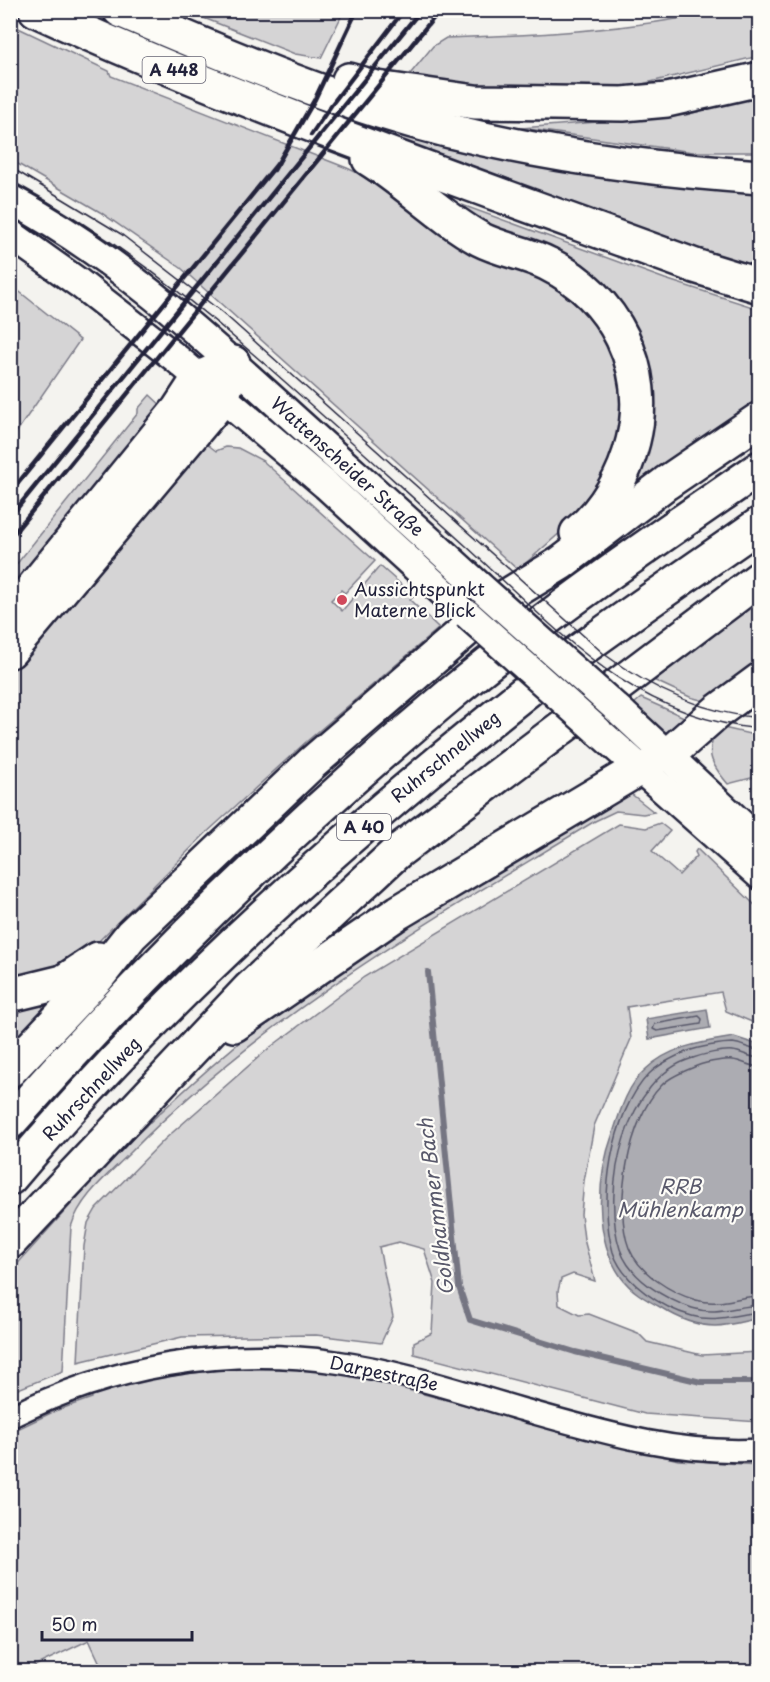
<svg xmlns="http://www.w3.org/2000/svg" width="770" height="1682" viewBox="0 0 770 1682" font-family="'Playpen Sans',sans-serif">
  <style>
    .green { fill: #d5d4d5; stroke: #7c7b88; stroke-width: 1.5 }
    .water { fill: #acacb2; stroke: #757582; stroke-width: 1.5 }
    .lines { fill: none; stroke-linecap: round; stroke-linejoin: round }
    .shore { stroke: #59596b; stroke-width: 1.5 }
    .stream { stroke: #757582; stroke-width: 6 }
    .street-casing { stroke: #22223b; stroke-width: 26 }
    .secondary-casing { stroke: #22223b; stroke-width: 33 }
    .highway-casing { stroke: #22223b; stroke-width: 38 }
    .street { stroke: #fdfcf7; stroke-width: 21 }
    .secondary { stroke: #fdfcf7; stroke-width: 28 }
    .highway { stroke: #fdfcf7; stroke-width: 33 }
    .tram { stroke: #22223b; stroke-width: 1.5 }
    .rail { stroke: #22223b; stroke-width: 4.5 }
    .secondary-bridge-casing { stroke: #22223b; stroke-width: 33; stroke-linecap: butt }
    .secondary-bridge { stroke: #fdfcf7; stroke-width: 28 }
    .poi-dot { fill: #d1495b; stroke: #fdfcf7; stroke-width: 2 }
    .labels { text-anchor: middle; stroke-width: 4.5; stroke-linejoin: round; paint-order: stroke }
    .shield { fill: #fdfcf7; stroke: #646373; stroke-width: 1.5 }
    .shield-label { font-size: 16px; font-weight: bold; fill: #22223b }
    .street-label { font-size: 18px; fill: #22223b; stroke: #fdfcf7 }
    .poi-label { font-size: 18px; fill: #22223b; stroke: #fdfcf7; text-anchor: start }
    .water-label { font-size: 20px; font-style: italic; fill: #59596b; stroke: #fdfcf7 }
  </style>
  <rect width="100%" height="100%" fill="#f4f3ef"/>
  <filter id="ink" filterUnits="userSpaceOnUse"><feTurbulence type="fractalNoise" baseFrequency=".0167" numOctaves="2"/><feDisplacementMap in="SourceGraphic" scale="12" xChannelSelector="R" yChannelSelector="G"/><feConvolveMatrix kernelMatrix="1 2 1 2 8 2 1 2 1" color-interpolation-filters="sRGB"/></filter>
  <g filter="url(#ink)">
    <!-- green -->
    <g class="green">
      <path d="M326 11 341 17 321 58 295 54 186 11Z"/>
      <path d="M720 11H759V56L638 85 518 93 406 79 433 46 446 38C538 35 629 30 720 11Z"/>
      <path d="M10 24 109 71 111 76 347 168 399 192 566 289 596 319 625 385 623 436 598 499 518 570 181 268 100 212 11 160Z"/>
      <path d="M759 94V152H693L521 128 686 115Z"/>
      <path d="M371 122C501 156 624 190 759 193V270L366 129Z"/>
      <path d="M443 198 665 279 759 309V402L630 492C659 441 646 394 639 340Z"/>
      <path d="M11 285 80 340 11 440Z"/>
      <path d="M150 395 164 408 11 604V571L138 413V409Z"/>
      <path d="M207 444 216 451 226 447 238 448 263 461 375 561 345 593 341 590 331 600 342 611 380 566 414 596 410 600 439 628 306 742 205 834 90 950 67 967 11 982V666Z"/>
      <path d="M759 595V664L708 702 690 697 647 677Z"/>
      <path d="M641 698 693 721 674 734 658 731 629 708Z"/>
      <path d="M719 727 759 736V776L728 784C710 763 704 752 719 727Z"/>
      <path d="M630 793 654 812 643 814 616 811 595 821C429 922 267 1013 130 1153 108 1175 80 1197 71 1227L63 1371 11 1392V1271L102 1170 100 1169C179 1094 260 1018 352 958 442 899 538 848 630 793Z"/>
      <path d="M660 823 670 831 652 851 679 875 697 856 695 852 697 849 759 909V1025L726 1011 721 992 627 1007 631 1039 594 1126 584 1181 581 1214 584 1239 595 1281 573 1274 561 1279 558 1291 559 1305 579 1315 589 1314 638 1333 647 1342 702 1355 759 1352V1422L645 1414 414 1354V1342L432 1333 435 1283 424 1249 399 1242 379 1247 393 1317 381 1343 316 1335 182 1337 78 1362 84 1246 88 1223 96 1209 165 1139 268 1049 364 977 619 824 646 828Z"/>
      <path d="M42 1005 44 1013 11 1048V1009Z"/>
      <path d="M239 1368 298 1369 350 1375 678 1460 759 1465V1671L104 1672 89 1640 24 1671 11 1672V1432L55 1411 92 1398 91 1394C140 1379 187 1373 239 1368Z"/>
    </g>
    <!-- water -->
    <g class="water">
      <path d="M707 1009 710 1028 649 1039 646 1019Z"/>
      <path d="M734 1037 759 1045V1318C745 1321 729 1326 715 1326 695 1326 676 1317 660 1307 645 1299 631 1291 621 1277 593 1237 597 1177 613 1133 620 1111 628 1084 646 1069 670 1046 703 1042 734 1037Z"/>
    </g>
    <g class="lines">
      <!-- shore -->
      <g class="shore">
        <path d="M699 1016 702 1019 701 1024 657 1031 653 1029 655 1024Z"/>
        <path d="M760 1050C751 1050 742 1044 733 1043 721 1043 700 1047 688 1051 676 1056 658 1065 649 1074 611 1113 598 1201 613 1252 623 1283 662 1308 692 1316 716 1323 736 1314 760 1312"/>
        <path d="M760 1058C750 1058 742 1052 733 1051 722 1050 704 1054 693 1058 625 1077 601 1189 620 1249 630 1279 665 1299 692 1308 716 1316 736 1306 760 1305"/>
        <path d="M760 1067C750 1067 742 1061 733 1060 722 1059 702 1063 692 1068 682 1072 668 1078 661 1086 629 1118 613 1206 629 1248 639 1273 671 1293 696 1300 719 1307 738 1296 760 1296"/>
      </g>
      <!-- stream -->
      <path class="stream" d="M428 972 459 1287 470 1320 575 1352 701 1382H760"/>
      <defs>
        <path id="street" d="M10 1417C111 1366 223 1346 336 1362 400 1371 462 1392 524 1410 602 1432 678 1455 760 1450"/>
        <g id="secondary">
          <path d="M10 199C115 255 203 336 290 415 353 472 416 528 478 585"/>
          <path d="M10 234 79 283 177 359 326 485 467 614"/>
          <path d="M622 713 760 842"/>
          <path d="M598 731 760 875"/>
        </g>
        <g id="highway">
          <path d="M36 10C250 108 474 185 695 266L760 286"/>
          <path d="M120 10C205 46 290 83 379 111 502 150 631 168 760 177"/>
          <path d="M349 80 377 88 475 102 623 104 667 100 760 79"/>
          <path d="M369 159C408 183 440 217 480 239 501 250 527 253 548 264 615 297 651 369 633 441 625 475 605 511 577 533"/>
          <path d="M10 616 178 410 199 378 233 363"/>
          <path d="M10 651 222 399 233 363"/>
          <path d="M668 755 718 711 760 680"/>
          <path d="M10 995 63 982 98 959"/>
          <path d="M234 1025 399 912 640 768"/>
          <path d="M10 1070 97 978 131 935 312 763 502 599 561 563 666 483 760 419"/>
          <path d="M10 1122C146 969 295 824 452 693 550 612 655 540 760 468"/>
          <path d="M10 1178C164 995 356 825 543 678 613 624 688 575 760 524"/>
          <path d="M10 1242 249 989 397 852 760 578"/>
        </g>
      </defs>
      <!-- street casing -->
      <use href="#street" class="street-casing"/>
      <!-- secondary casing -->
      <use href="#secondary" class="secondary-casing"/>
      <!-- highway casing -->
      <use href="#highway" class="highway-casing"/>
      <!-- street -->
      <use href="#street" class="street"/>
      <!-- secondary -->
      <use href="#secondary" class="secondary"/>
      <!-- highway -->
      <use href="#highway" class="highway"/>
      <!-- tram -->
      <g class="tram">
        <path d="M10 167 121 234 223 313 604 654C650 688 701 713 760 718"/>
        <path d="M10 180C98 228 177 287 252 353 325 416 395 482 466 546 557 629 629 716 760 729"/>
      </g>
      <!-- rail -->
      <g class="rail">
        <path d="M311 135 332 104 404 10"/>
        <path d="M274 170 315 99 357 10"/>
        <path d="M10 493 278 163"/>
        <path d="M10 517 421 10"/>
        <path d="M10 538 440 10"/>
      </g>
      <defs>
        <g id="secondary-bridge">
          <path d="M478 585 622 713"/>
          <path d="M467 614 598 731"/>
        </g>
      </defs>
      <!-- secondary-bridge casing -->
      <use href="#secondary-bridge" class="secondary-bridge-casing"/>
      <!-- secondary-bridge -->
      <use href="#secondary-bridge" class="secondary-bridge"/>
    </g>
  </g>
  <!-- markers -->
  <circle class="poi-dot" cx="342" cy="600" r="6"/>
  <g class="labels">
    <!-- shield labels -->
    <g class="shield">
      <rect x="142.5" y="57" width="63" height="26" rx="4.5"/>
      <rect x="337" y="814" width="54" height="26" rx="4.5"/>
    </g>
    <g class="shield-label">
      <text x="174" y="76">A 448</text>
      <text x="364" y="833">A 40</text>
    </g>
    <!-- street labels -->
    <g class="street-label">
      <text transform="translate(347 467) rotate(42)" y="6">Wattenscheider Straße</text>
      <text transform="translate(446 757) rotate(-39)" y="6">Ruhrschnellweg</text>
      <text transform="translate(92 1089) rotate(-47)" y="6">Ruhrschnellweg</text>
      <text transform="translate(384 1374) rotate(12)" y="6">Darpestraße</text>
    </g>
    <!-- poi labels -->
    <g class="poi-label">
      <text x="354" y="596">Aussichtspunkt<tspan x="354" dy="21">Materne Blick</tspan></text>
    </g>
    <!-- water labels -->
    <g class="water-label">
      <text x="680" y="1194">RRB<tspan x="680" dy="23">Mühlenkamp</tspan></text>
      <text transform="translate(436 1207) rotate(-97)" y="7">Goldhammer Bach</text>
    </g>
  </g>
  <!-- margin -->
  <rect width="770" height="1682" fill="none" stroke="#fdfcf7" stroke-width="36"/>
  <rect x="18" y="18" width="734" height="1646" fill="none" stroke="#22223b" stroke-width="2" filter="url(#ink)"/>
  <!-- scale -->
  <path d="M42 1631v9h150v-9" fill="none" stroke="#22223b" stroke-width="3"/>
  <text x="51" y="1631" font-size="18" fill="#22223b" stroke="#fdfcf7" stroke-width="4.5" paint-order="stroke">50 m</text>
</svg>
